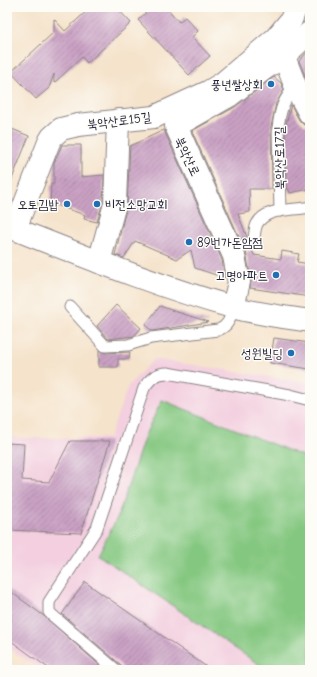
<svg xmlns="http://www.w3.org/2000/svg" width="317" height="677" viewBox="0 0 317 677" font-family="'Comic Neue','Poor Story',sans-serif">
  <style>
    .built { fill: #f3cfdf }
    .pitch { fill: #84c780; stroke: #53745e }
    .building { fill: url(#building-hatch) }
    .lines { fill: none; stroke-linecap: round; stroke-linejoin: round }
    .service-casing { stroke: #8c8283; stroke-width: 13 }
    .minor-casing { stroke: #8c8283; stroke-width: 24 }
    .tertiary-casing { stroke: #8c8283; stroke-width: 24 }
    .service { stroke: #fff; stroke-width: 11 }
    .minor { stroke: #fff; stroke-width: 22 }
    .tertiary { stroke: #fff; stroke-width: 22 }
    .poi-dot { fill: #1f6fb2; stroke: #fdfcf7; stroke-width: 1.5 }
    .labels { text-anchor: middle; stroke-width: 3; stroke-linejoin: round; paint-order: stroke }
    .poi-label { font-size: 13px; fill: #22223b; stroke: #fdfcf7; text-anchor: end }
    .street-label { font-size: 13px; fill: #22223b; stroke: #fdfcf7 }
  </style>
  <defs>
    <pattern id="building-hatch" width="6" height="6" patternUnits="userSpaceOnUse"><rect width="6" height="6" fill="#caa1c4"/><path d="M-1 1l2-2M0 6l6-6M5 7l2-2" fill="none" stroke="#a483a0"/></pattern>
  </defs>
  <rect width="100%" height="100%" fill="#fdfcf7"/>
  <filter id="ink" filterUnits="userSpaceOnUse"><feTurbulence type="fractalNoise" baseFrequency=".025" numOctaves="2"/><feDisplacementMap in="SourceGraphic" scale="8" xChannelSelector="R" yChannelSelector="G"/><feConvolveMatrix kernelMatrix="1 2 1 2 8 2 1 2 1" color-interpolation-filters="sRGB"/></filter>
  <filter id="wash" filterUnits="userSpaceOnUse"><feTurbulence type="fractalNoise" baseFrequency=".012" numOctaves="4" result="noise"/><feDisplacementMap in="SourceGraphic" scale="16" xChannelSelector="R" yChannelSelector="G"/><feGaussianBlur stdDeviation="0.9" result="paint"/><feColorMatrix in="noise" values="0 0 0 0 0 0 0 0 0 0 0 0 0 0 0 0 0 1.4 0 .05"/><feComposite in="paint" operator="in"/></filter>
  <g filter="url(#wash)">
    <rect width="100%" height="100%" fill="#f5e3cb"/>
    <!-- built -->
    <path class="built" d="M154 359 310 383V670H42L7 647V436L17 438H109L128 386Z"/>
    <!-- pitch -->
    <path class="pitch" d="M162 400 310 459V670H267L98 555 118 516 145 435Z"/>
    <g id="blocks">
      <!-- building -->
      <g class="building">
        <path d="M91 7H116L131 23 87 63 82 57 54 83V74L49 88 36 99 11 72 54 32V19L65 31Z"/>
        <path d="M152 7H166L179 22 185 17 198 31 192 37 210 56 189 75 138 20Z"/>
        <path d="M310 49V88L299 61Z"/>
        <path d="M274 77 281 83 284 90 276 103 271 127 272 189H249L250 212 238 214 247 237 240 239 192 131 235 107Z"/>
        <path d="M291 105 299 120 304 125 310 126V189L290 193 288 188 286 189 285 128Z"/>
        <path d="M7 127 29 136 8 189 7 188Z"/>
        <path d="M164 130 222 260 225 278 195 268 191 250 177 259 135 241 124 258 115 255 127 205 130 146Z"/>
        <path d="M62 145H81V177L104 175 103 202 97 222 84 219 85 215 50 203 51 184H54V163Z"/>
        <path d="M252 250 254 255 281 259 282 251 299 254 297 262 310 264V297L250 288 251 280 246 252Z"/>
        <path d="M116 305 141 328 134 336 108 339 97 326Z"/>
        <path d="M160 306 174 311 209 322 152 331 145 325Z"/>
        <path d="M274 338 310 343V369L270 363Z"/>
        <path d="M99 350 105 353 130 352 129 359H118V367H99Z"/>
        <path d="M70 441H110L81 533 7 530V443L24 444 22 480 49 482Z"/>
        <path d="M85 582 211 670H123L121 665 62 614Z"/>
        <path d="M7 589 44 616 105 670H51L7 638Z"/>
      </g>
    </g>
  </g>
  <g filter="url(#ink)">
    <use href="#blocks" fill-opacity="0" stroke="#8c8283" stroke-width="1"/>
    <g class="lines">
      <defs>
        <g id="service">
          <path d="M280 211 278 128C280 111 283 99 296 86"/>
          <path d="M231 249 253 243C255 237 254 230 257 224 266 207 293 211 310 207"/>
          <path d="M70 307 105 346 128 345 151 338 218 330C229 326 230 318 233 307"/>
          <path d="M116 670 52 615 49 612V602L97 528 144 388C150 379 156 373 167 373L290 395 310 400"/>
        </g>
        <g id="minor">
          <path d="M279 44 297 90 310 114"/>
          <path d="M15 229 49 142 52 137 61 129 78 125 154 117 208 92 223 83 276 38 291 20 296 7"/>
          <path d="M99 262 115 204 118 120"/>
          <path d="M233 307 239 282 234 256 176 126 229 96 264 69 284 56 310 32"/>
        </g>
        <path id="tertiary" d="M7 226C81 255 156 286 232 307 258 314 284 317 310 321"/>
      </defs>
      <!-- service casing -->
      <use href="#service" class="service-casing"/>
      <!-- minor casing -->
      <use href="#minor" class="minor-casing"/>
      <!-- tertiary casing -->
      <use href="#tertiary" class="tertiary-casing"/>
      <!-- service -->
      <use href="#service" class="service"/>
      <!-- minor -->
      <use href="#minor" class="minor"/>
      <!-- tertiary -->
      <use href="#tertiary" class="tertiary"/>
    </g>
  </g>
  <!-- markers -->
  <g class="poi-dot">
    <circle cx="271" cy="84" r="4"/>
    <circle cx="67" cy="204" r="4"/>
    <circle cx="97" cy="204" r="4"/>
    <circle cx="189" cy="242" r="4"/>
    <circle cx="276" cy="275" r="4"/>
    <circle cx="291" cy="353" r="4"/>
  </g>
  <g class="labels">
    <!-- poi labels -->
    <g class="poi-label">
      <text x="263" y="89">풍년쌀상회</text>
      <text x="59" y="209">오토김밥</text>
      <text x="105" y="209" text-anchor="start">비전소망교회</text>
      <text x="197" y="247" text-anchor="start">89번가돈암점</text>
      <text x="268" y="280">고명아파트</text>
      <text x="283" y="358">성원빌딩</text>
    </g>
    <!-- street labels -->
    <g class="street-label">
      <text transform="translate(119 120) rotate(-7)" y="5">북악산로15길</text>
      <text transform="translate(188 156) rotate(65)" y="5">북악산로</text>
      <text transform="translate(279 158) rotate(-91)" y="5">북악산로17길</text>
    </g>
  </g>
  <!-- margin -->
  <rect width="317" height="677" fill="none" stroke="#fdfcf7" stroke-width="24"/>
</svg>
